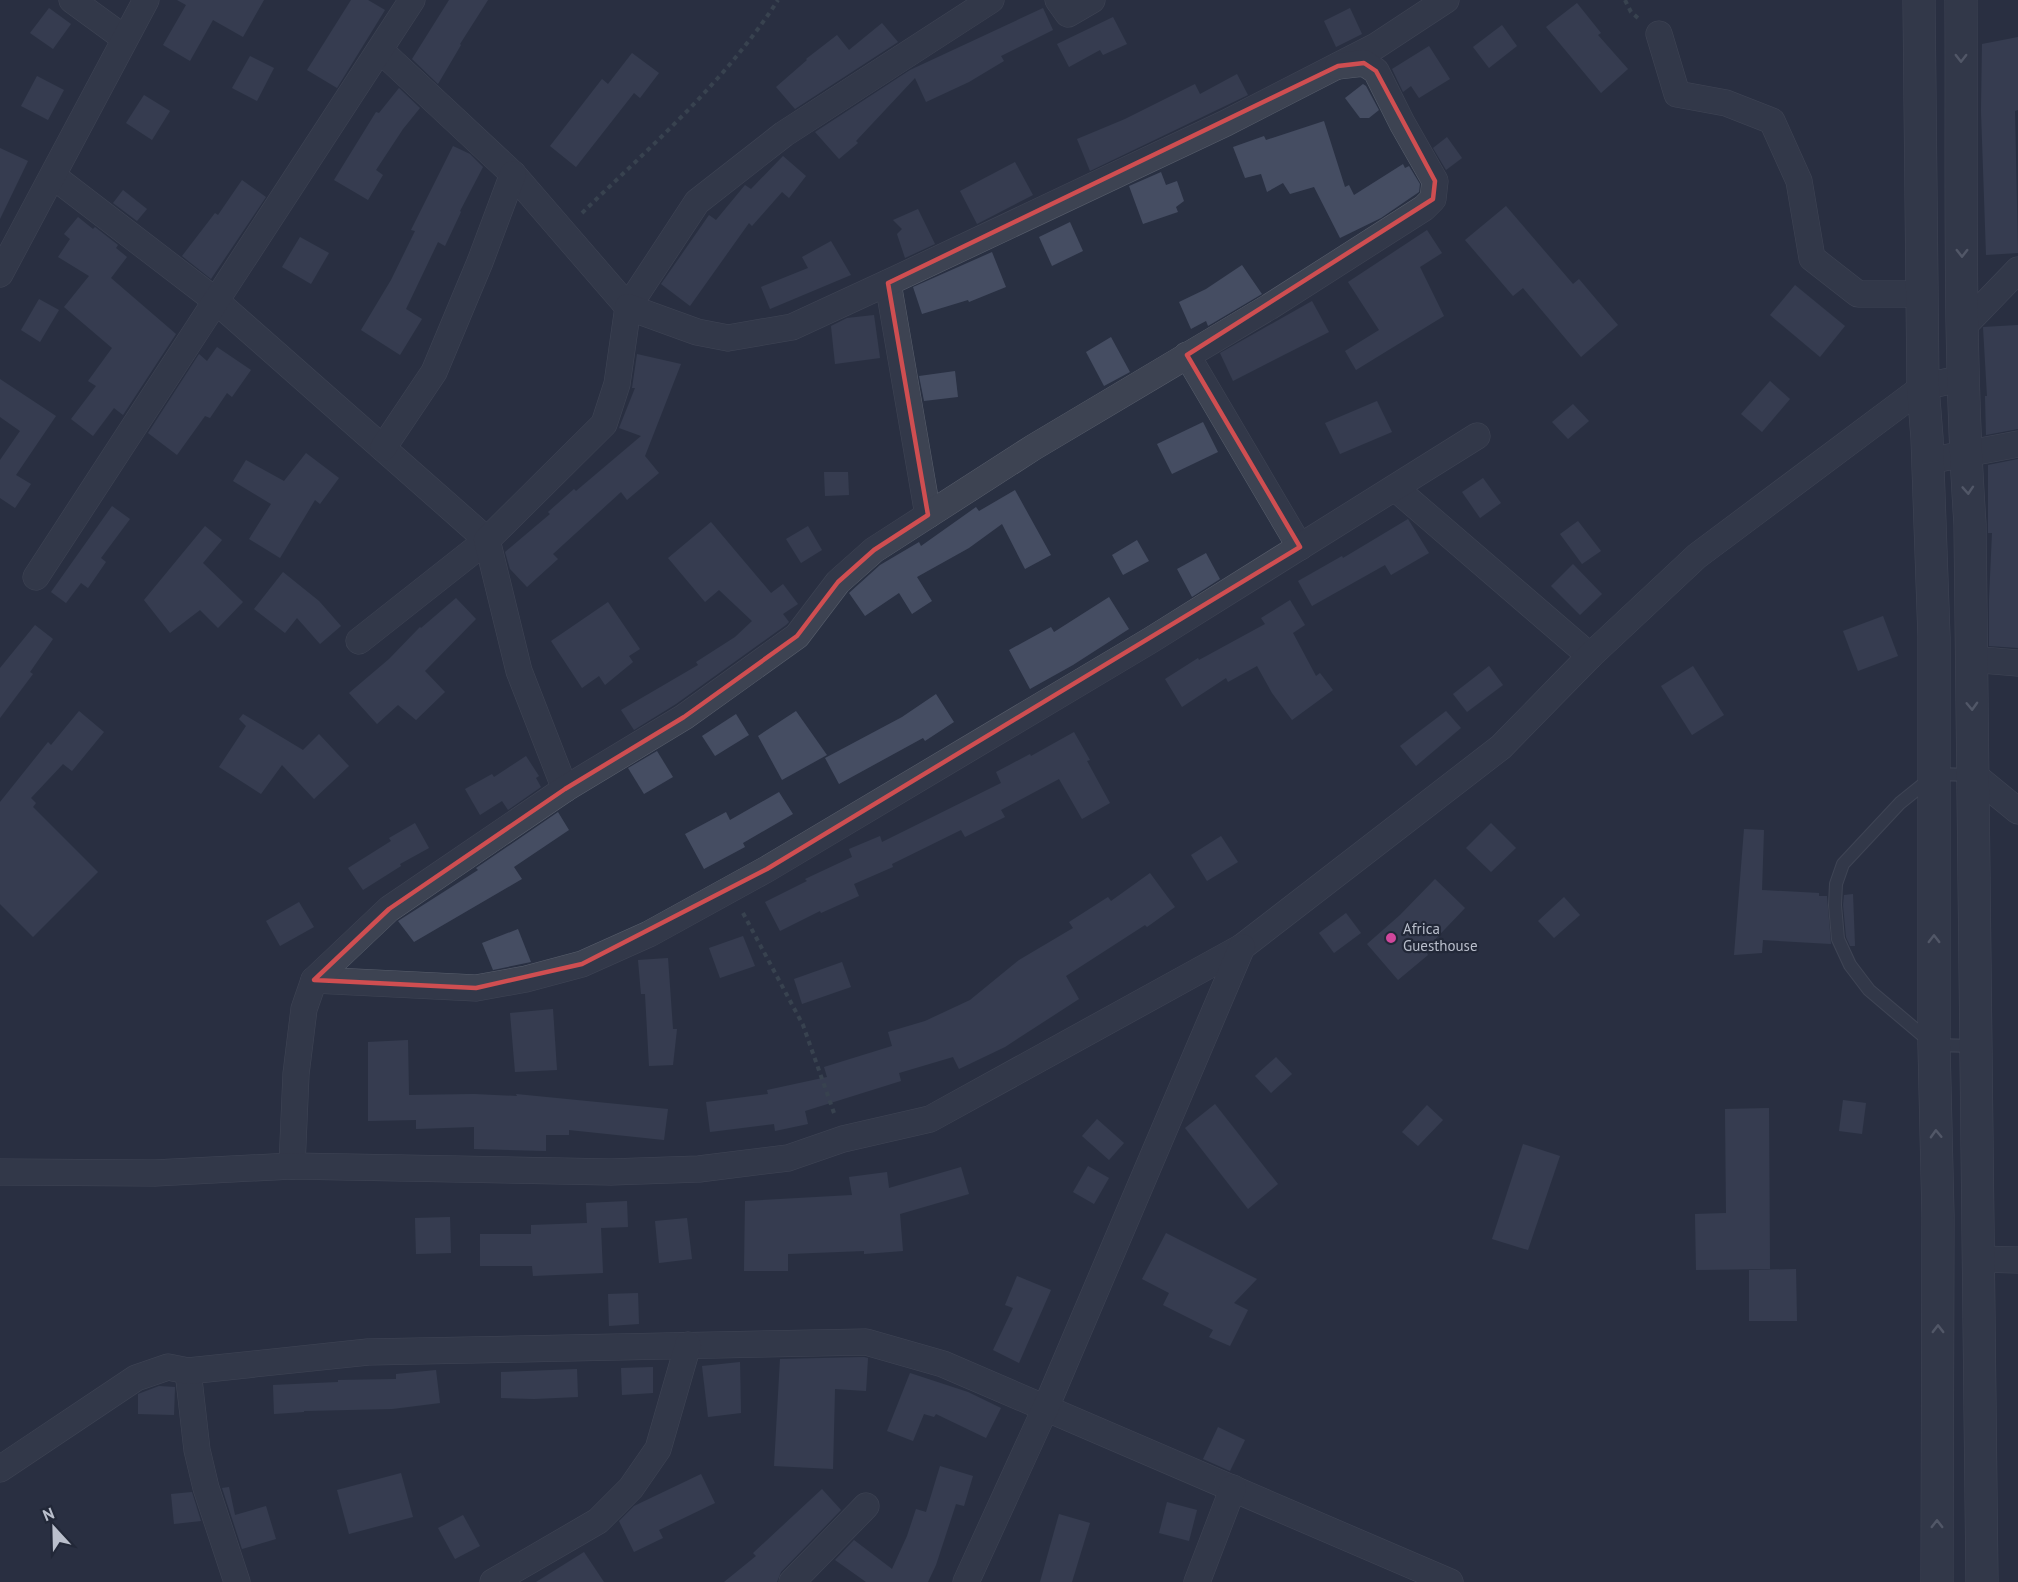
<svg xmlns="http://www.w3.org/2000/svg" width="2018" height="1582" viewBox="0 0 2018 1582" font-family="'PT Sans',sans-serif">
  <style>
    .building { fill: #454d62 }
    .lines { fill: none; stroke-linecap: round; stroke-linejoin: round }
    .service-casing { stroke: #585e6c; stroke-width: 14 }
    .minor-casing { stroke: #585e6c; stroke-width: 27 }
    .tertiary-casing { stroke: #585e6c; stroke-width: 33 }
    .path { stroke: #495a60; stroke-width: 4; stroke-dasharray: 4.5 4.5; stroke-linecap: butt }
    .service { stroke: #3d4352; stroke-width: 12 }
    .minor { stroke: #3d4352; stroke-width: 26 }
    .tertiary { stroke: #3d4352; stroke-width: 32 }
    .oneway { stroke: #828795 }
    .marked { fill: none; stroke: #cf4e51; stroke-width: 4.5; stroke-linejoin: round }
    .hotel-dot { fill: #d1479c; stroke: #222838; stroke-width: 2 }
    .labels { text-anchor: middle; stroke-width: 4.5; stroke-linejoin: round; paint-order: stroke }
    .poi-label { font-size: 15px; fill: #babfcc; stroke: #222838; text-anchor: start }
  </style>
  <rect width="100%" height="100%" fill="#293042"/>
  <!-- building -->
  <g class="building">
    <path d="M177 0H264L243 37 213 20 190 61 163 45 186 5Z"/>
    <path d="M351 0H368L385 10 337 88 307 70Z"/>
    <path d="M449 0H488L460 44 461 45 438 84 412 59Z"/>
    <path d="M1577 3 1601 33 1598 35 1628 69 1601 93 1546 27Z"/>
    <path d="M49 8 71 24 53 49 30 33Z"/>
    <path d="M1043 8 1053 30 1001 56 1004 61 969 82 926 102 915 78 856 141 858 143 839 159 815 132 910 70Z"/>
    <path d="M1350 8 1362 34 1336 47 1324 21Z"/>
    <path d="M1113 17 1127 44 1103 55 1100 50 1069 67 1057 44Z"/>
    <path d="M882 23 898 42 795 109 776 87 807 60 806 59 837 35 849 50Z"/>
    <path d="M1502 25 1517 46 1489 68 1473 47Z"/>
    <path d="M2018 37V110L2015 111 2018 253 1986 255 1981 111 1982 44Z"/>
    <path d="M1429 46 1450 79 1419 98 1411 86 1403 92 1392 69Z"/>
    <path d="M632 53 659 73 640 98 634 93 576 167 550 146 602 79 608 84Z"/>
    <path d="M250 56 274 68 257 101 232 88Z"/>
    <path d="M1237 74 1248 95 1090 171 1077 139 1125 119 1195 84 1200 94Z"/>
    <path d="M37 76 64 90 48 120 21 106Z"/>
    <path d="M1363 84 1366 86 1379 110 1369 118H1360L1345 98Z"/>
    <path d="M399 88 420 108 403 129 376 170 383 175 368 200 334 180 376 112 379 113Z"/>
    <path d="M144 95 170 111 152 140 126 123Z"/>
    <path d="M1324 121 1345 187 1349 185 1354 195 1403 164 1405 168 1409 166 1420 184 1419 192 1381 218 1340 238 1314 187 1290 194 1283 183 1267 192 1261 174 1245 178 1233 147 1264 136 1266 140Z"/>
    <path d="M1447 137 1462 158 1446 170 1433 148Z"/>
    <path d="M453 146 470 154 483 167 460 211 461 212 445 246 438 242 406 309 422 319 400 355 361 330 391 280 415 231 411 230Z"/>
    <path d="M0 148 28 161 0 219Z"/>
    <path d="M783 156 806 176 789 198 782 192 752 226 749 223 690 306 661 284 709 215 716 220 745 185 751 189Z"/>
    <path d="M1015 162 1033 195 977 224 960 191Z"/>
    <path d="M1161 172 1166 185 1177 181 1184 201 1176 207 1178 212 1143 224 1129 186Z"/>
    <path d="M242 180 266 197 211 279 182 256 215 213 218 215Z"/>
    <path d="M123 190 147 209 137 221 113 203Z"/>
    <path d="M1506 206 1573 284 1579 279 1618 325 1581 357 1523 288 1513 296 1465 240Z"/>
    <path d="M918 209 935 244 905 258 897 234 902 229 893 220Z"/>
    <path d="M78 217 93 229 95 227 118 245 116 248 127 257 111 278 176 334 123 415 114 408 93 436 71 419 96 386 88 381 112 348 64 307 89 276 58 257 70 239 64 234Z"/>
    <path d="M1070 222 1083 251 1052 266 1039 237Z"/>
    <path d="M1427 230 1442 253 1420 267 1444 316 1356 370 1345 351 1379 330 1348 282Z"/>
    <path d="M300 237 329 253 311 284 282 267Z"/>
    <path d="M831 241 851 275 770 309 761 287 808 268 802 257Z"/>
    <path d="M992 252 1006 287 969 302 968 300 922 314 913 287Z"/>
    <path d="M1242 265 1262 294 1208 326 1206 321 1191 329 1179 302 1206 289Z"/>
    <path d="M1795 285 1845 326 1820 357 1770 315Z"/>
    <path d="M39 299 59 310 40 342 21 330Z"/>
    <path d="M1312 301 1329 332 1233 381 1220 353Z"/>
    <path d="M874 315 880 358 835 364 831 326 847 318Z"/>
    <path d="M2018 325V429L1986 435 1985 396H1987L1983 327Z"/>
    <path d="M1111 337 1130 372 1104 386 1086 352Z"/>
    <path d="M217 347 251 370 232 397 227 393 210 418 205 416 177 455 148 433 199 354 207 361Z"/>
    <path d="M637 354 681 364 645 456 659 473 627 500 621 492 553 554 558 559 527 587 510 569 505 552 550 514 548 512 574 489 576 491 641 436 619 428 635 388H632Z"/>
    <path d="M955 371 958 397 924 401 919 376Z"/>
    <path d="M0 379 56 416 16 475 31 484 15 508 0 498V460L20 431 0 417Z"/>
    <path d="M1770 381 1790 399 1762 432 1741 414Z"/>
    <path d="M1377 401 1392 432 1340 454 1325 423Z"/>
    <path d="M1573 404 1589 421 1568 439 1552 422Z"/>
    <path d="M1203 422 1218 452 1172 474 1157 444Z"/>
    <path d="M306 453 339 478 320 504 315 500 280 558 249 539 271 504 233 481 246 460 284 481Z"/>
    <path d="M2018 459V648L1989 646V599L1992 533H1988V465Z"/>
    <path d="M824 472H848L849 495 825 496Z"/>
    <path d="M1483 478 1501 503 1480 518 1462 492Z"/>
    <path d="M1015 490 1051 555 1025 569 1002 524 969 548 917 577 932 601 912 614 899 593 865 616 849 593 880 565 919 542 921 546 976 507 979 511Z"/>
    <path d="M112 506 130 519 101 558 106 562 88 588 81 583 66 603 51 592Z"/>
    <path d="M1408 519 1429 553 1391 575 1385 565 1312 606 1298 581 1342 556 1343 558Z"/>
    <path d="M1578 521 1601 551 1582 564 1560 534Z"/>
    <path d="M711 522 771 593 783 584 798 604 783 614 789 622 786 625 676 704 634 730 621 710 698 665 696 662 735 637 752 621 719 590 705 602 668 558Z"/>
    <path d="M205 526 222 540 203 563 243 602 218 628 200 610 170 633 144 600Z"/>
    <path d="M808 526 822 550 801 563 786 539Z"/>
    <path d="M1137 540 1149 561 1123 575 1112 555Z"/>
    <path d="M1206 553 1220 579 1192 597 1177 569Z"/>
    <path d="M1573 564 1602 594 1580 615 1551 586Z"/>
    <path d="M283 572 319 601 341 626 320 644 297 618 285 633 254 609Z"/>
    <path d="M1109 597 1129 629 1073 665 1030 689 1009 650 1051 627 1054 632Z"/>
    <path d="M456 598 476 619 425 671 445 692 416 720 398 705 377 724 349 693 389 659 420 627 421 628Z"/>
    <path d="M1290 600 1305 625 1293 633 1316 676 1320 673 1333 690 1292 720 1272 693 1257 666 1228 682 1226 678 1182 707 1165 679 1198 658 1199 660 1265 624 1261 618Z"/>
    <path d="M608 602 640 649 629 656 633 662 605 685 599 676 582 688 551 641Z"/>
    <path d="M1883 616 1898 656 1858 671 1843 631Z"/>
    <path d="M35 625 53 639 30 672 33 674 0 718V668Z"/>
    <path d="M1489 666 1503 685 1467 712 1453 694Z"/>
    <path d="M1693 666 1724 715 1692 735 1661 686Z"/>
    <path d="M936 694 954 722 925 741 923 738 839 784 825 758 902 717Z"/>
    <path d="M79 711 104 732 72 771 63 764 31 798 36 803 33 807 98 872 33 937 0 904V802L48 742 51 745Z"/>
    <path d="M796 711 827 755 782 780 758 736Z"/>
    <path d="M1446 711 1461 728 1416 766 1400 746Z"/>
    <path d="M243 714 303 750 319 734 349 766 314 799 282 765 261 794 219 767 246 726 239 719Z"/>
    <path d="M736 714 749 735 715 756 702 736Z"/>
    <path d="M1074 732 1090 760 1087 761 1110 803 1082 819 1059 779 1001 810 1005 817 965 837 961 830 892 864 893 867 854 884 859 896 821 913 820 911 780 931 765 902 807 881 805 879 852 857 849 849 880 836 882 842 1001 783 996 772 1030 754 1031 756Z"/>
    <path d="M657 751 673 777 644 794 628 768Z"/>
    <path d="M526 756 539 776 536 778 541 787 508 810 502 801 480 815 465 789 492 774 494 777Z"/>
    <path d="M779 792 793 814 743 843 745 847 704 869 685 834 726 812 730 820Z"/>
    <path d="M558 812 569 830 514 867 522 879 414 942 398 921 478 870 476 868Z"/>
    <path d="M415 823 429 848 400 864 401 866 363 890 348 868 391 841 389 838Z"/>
    <path d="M1491 823 1516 848 1491 872 1466 848Z"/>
    <path d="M1744 829 1764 830 1762 890 1819 893V896H1827L1831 944 1763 940 1762 953 1734 955Z"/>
    <path d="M1221 836 1238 862 1207 881 1191 855Z"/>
    <path d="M1150 873 1175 907 1147 927 1145 925 1066 976 1079 999 1005 1047 959 1069 953 1057 899 1073 901 1081 805 1111 808 1124 775 1131 774 1124 710 1132 706 1102 768 1094 767 1090 827 1077 824 1067 892 1046 888 1032 925 1021 970 1000 1019 960 1073 928 1069 922 1108 897 1111 901Z"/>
    <path d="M1435 879 1465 908 1425 950 1428 955 1398 980 1367 944 1400 915Z"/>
    <path d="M1853 894 1855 946H1850L1846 937 1843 905 1844 895Z"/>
    <path d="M1564 897 1580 915 1554 938 1538 921Z"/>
    <path d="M299 902 314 927 280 946 266 921Z"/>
    <path d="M1346 913 1361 933 1334 953 1319 933Z"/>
    <path d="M518 929 531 962 493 970 482 943Z"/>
    <path d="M743 936 755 966 720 978 709 948Z"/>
    <path d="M668 958 673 1029H677L673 1065 649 1066 645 994H641L638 960Z"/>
    <path d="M842 962 851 987 802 1004 794 979Z"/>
    <path d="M553 1009 557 1070 515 1072 510 1013Z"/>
    <path d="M408 1040 409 1095 474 1094 517 1096 516 1094 668 1109 664 1140 569 1130V1135H546V1151L474 1149V1127L416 1129V1120L368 1121V1042Z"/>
    <path d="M1276 1057 1292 1074 1271 1093 1255 1076Z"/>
    <path d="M1843 1100 1866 1103 1862 1134 1839 1131Z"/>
    <path d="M1215 1104 1278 1184 1248 1209 1185 1128Z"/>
    <path d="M1427 1105 1443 1120 1418 1146 1402 1132Z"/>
    <path d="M1769 1108 1770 1269 1696 1270 1695 1214 1726 1213 1725 1109Z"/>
    <path d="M1097 1119 1124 1143 1109 1160 1082 1136Z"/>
    <path d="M1523 1144 1560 1156 1528 1250 1492 1239Z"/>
    <path d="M1088 1166 1109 1178 1094 1204 1073 1192Z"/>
    <path d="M961 1167 969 1194 900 1214 903 1251 864 1254V1251L788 1254V1271H744L745 1201 852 1195 849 1177 887 1172 889 1188Z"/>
    <path d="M627 1201 628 1227 601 1228 603 1273 533 1276 532 1266H480V1234H531V1225L587 1223 586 1203Z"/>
    <path d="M450 1217 451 1253 416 1254 415 1218Z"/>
    <path d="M687 1218 692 1259 659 1263 655 1221Z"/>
    <path d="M1166 1233 1257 1279 1234 1303 1248 1310 1230 1346 1209 1337 1213 1330 1163 1305 1169 1293 1142 1279Z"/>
    <path d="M1796 1269 1797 1321H1749V1270Z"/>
    <path d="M1017 1276 1051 1290 1019 1363 993 1350 1013 1308 1005 1305Z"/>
    <path d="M638 1293 639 1324 609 1326 608 1294Z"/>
    <path d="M864 1357 868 1358 866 1391 835 1389 833 1469 774 1466 780 1359Z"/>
    <path d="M740 1362 741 1413 708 1417 702 1366Z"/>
    <path d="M653 1367V1393L622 1395 621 1368Z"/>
    <path d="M577 1369 578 1397 534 1399 501 1398V1372Z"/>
    <path d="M436 1370 440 1403 392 1409 304 1411V1412L274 1414 273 1385 338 1382V1380L396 1379V1374Z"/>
    <path d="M910 1373 968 1392 1001 1408 986 1438 936 1414 934 1417 924 1414 913 1441 887 1431Z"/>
    <path d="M159 1386 175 1387 174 1415 138 1414V1394Z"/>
    <path d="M1218 1427 1245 1440 1230 1471 1203 1459Z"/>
    <path d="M940 1466 973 1476 964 1506 956 1504 936 1565 928 1582H866L835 1560 854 1540 892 1569 907 1536 916 1509 926 1512Z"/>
    <path d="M401 1473 413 1517 349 1534 337 1490Z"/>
    <path d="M701 1474 715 1503 659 1530 663 1538 634 1552 619 1521 634 1506Z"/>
    <path d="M229 1487 235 1515 266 1506 276 1539 242 1549 222 1488Z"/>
    <path d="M822 1489 841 1510 781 1572 777 1582H724L756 1556 753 1553Z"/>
    <path d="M192 1492 201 1521 174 1524 171 1494Z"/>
    <path d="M1167 1502 1197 1510 1189 1541 1159 1533Z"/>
    <path d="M1059 1514 1090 1523 1072 1582H1040Z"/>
    <path d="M463 1515 480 1546 455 1559 438 1528Z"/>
    <path d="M584 1552 604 1582H536Z"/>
  </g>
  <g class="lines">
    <defs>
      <path id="service" d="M1973 775 1936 774 1900 803 1843 864 1836 884 1835 905 1838 939 1850 965 1869 990 1934 1045 1975 1046"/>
      <g id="minor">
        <path d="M72 0 124 38"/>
        <path d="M1058 0 1068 14 1092 0"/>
        <path d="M1659 34 1677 94 1726 103 1772 121 1799 181 1812 258 1858 294H1922"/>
        <path d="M380 50 513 174 628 307 697 202 784 134 991 0"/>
        <path d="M53 176 216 301 487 540 359 641"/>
        <path d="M0 274 146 0"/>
        <path d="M888 283 928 515"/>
        <path d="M1962 328 2018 270"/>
        <path d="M1187 355 1300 547"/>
        <path d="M383 448 434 372 480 262 513 174"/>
        <path d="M1928 461 2018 444"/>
        <path d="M1395 488 1590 656"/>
        <path d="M36 577 412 0"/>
        <path d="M1970 659 2018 663"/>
        <path d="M1974 775 2018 811"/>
        <path d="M565 789 519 671 487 540 604 424 617 384 628 307 697 332 728 338 792 327 898 278 1226 123 1376 46 1446 0"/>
        <path d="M314 980 476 988 526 979 582 964 649 934 767 869 1151 640 1477 436"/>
        <path d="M292 1166 296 1074 304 1009 314 980 389 909 565 789 684 717 797 636 838 582 874 550 1034 447 1269 307 1424 208 1433 199 1435 181 1402 123 1376 71 1364 63 1338 66"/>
        <path d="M0 1172 155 1173 292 1166 611 1172 699 1169 788 1158 843 1139 930 1119 1242 947 1501 747 1590 656 1697 556 1923 387 1963 378"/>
        <path d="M1979 1259 2018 1260"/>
        <path d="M188 1371 197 1450 206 1488 237 1582"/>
        <path d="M0 1469 136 1378 168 1367 188 1371 368 1352 866 1342 943 1364 1450 1582"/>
        <path d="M493 1582 598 1521 631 1488 658 1449 688 1345"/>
        <path d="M792 1582 866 1506"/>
        <path d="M966 1582 1046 1407 1242 947"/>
        <path d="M1197 1582 1233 1488"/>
      </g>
      <g id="tertiary">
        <path d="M1919 0 1923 387 1927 438 1934 637V1045L1938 1216 1937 1582"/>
        <path d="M1961 0C1962 175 1958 349 1970 524L1982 1582"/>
      </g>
    </defs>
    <!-- service casing -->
    <use href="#service" class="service-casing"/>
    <!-- minor casing -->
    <use href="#minor" class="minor-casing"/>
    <!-- tertiary casing -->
    <use href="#tertiary" class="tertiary-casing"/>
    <!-- path -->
    <g class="path">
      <path d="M1625 0 1631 12 1638 18"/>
      <path d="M582 213C651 146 725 82 778 0"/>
      <path d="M743 913 803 1025 834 1113"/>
    </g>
    <!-- service -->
    <use href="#service" class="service"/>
    <!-- minor -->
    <use href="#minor" class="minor"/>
    <!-- tertiary -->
    <use href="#tertiary" class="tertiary"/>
  </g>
  <!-- one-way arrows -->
  <defs><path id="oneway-chevron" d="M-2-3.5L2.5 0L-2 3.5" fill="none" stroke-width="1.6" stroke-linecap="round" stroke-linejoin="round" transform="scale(1.5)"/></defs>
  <g class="oneway">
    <use href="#oneway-chevron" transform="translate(1961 58) rotate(90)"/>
    <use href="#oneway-chevron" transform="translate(1962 253) rotate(90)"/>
    <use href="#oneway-chevron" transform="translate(1968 490) rotate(86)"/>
    <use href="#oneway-chevron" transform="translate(1972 706) rotate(88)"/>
    <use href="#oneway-chevron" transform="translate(1934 939) rotate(-90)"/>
    <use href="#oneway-chevron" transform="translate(1936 1134) rotate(-92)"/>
    <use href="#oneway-chevron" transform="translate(1938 1329) rotate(-90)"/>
    <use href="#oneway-chevron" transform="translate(1937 1524) rotate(-90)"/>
  </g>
  <!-- marked area -->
  <path d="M0 0H2018V1582H0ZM1364 63 1376 71 1435 181 1433 199 1187 355 1300 547 767 869 582 964 476 988 314 980 389 909 565 789 684 717 797 636 838 582 874 550 928 515 888 283 1338 66Z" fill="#293042" fill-opacity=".55" fill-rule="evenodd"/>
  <path class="marked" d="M1364 63 1376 71 1435 181 1433 199 1187 355 1300 547 767 869 582 964 476 988 314 980 389 909 565 789 684 717 797 636 838 582 874 550 928 515 888 283 1338 66Z"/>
  <!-- markers -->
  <circle class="hotel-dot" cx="1391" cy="938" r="6"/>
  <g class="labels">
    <!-- poi labels -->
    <g class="poi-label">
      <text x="1403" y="934">Africa<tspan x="1403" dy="17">Guesthouse</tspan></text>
    </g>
  </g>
  <!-- north arrow -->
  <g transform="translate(54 1528) rotate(338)" stroke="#222838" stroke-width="4.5" paint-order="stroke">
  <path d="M0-4.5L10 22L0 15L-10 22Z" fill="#babfcc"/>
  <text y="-9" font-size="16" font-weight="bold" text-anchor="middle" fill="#babfcc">N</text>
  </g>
</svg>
